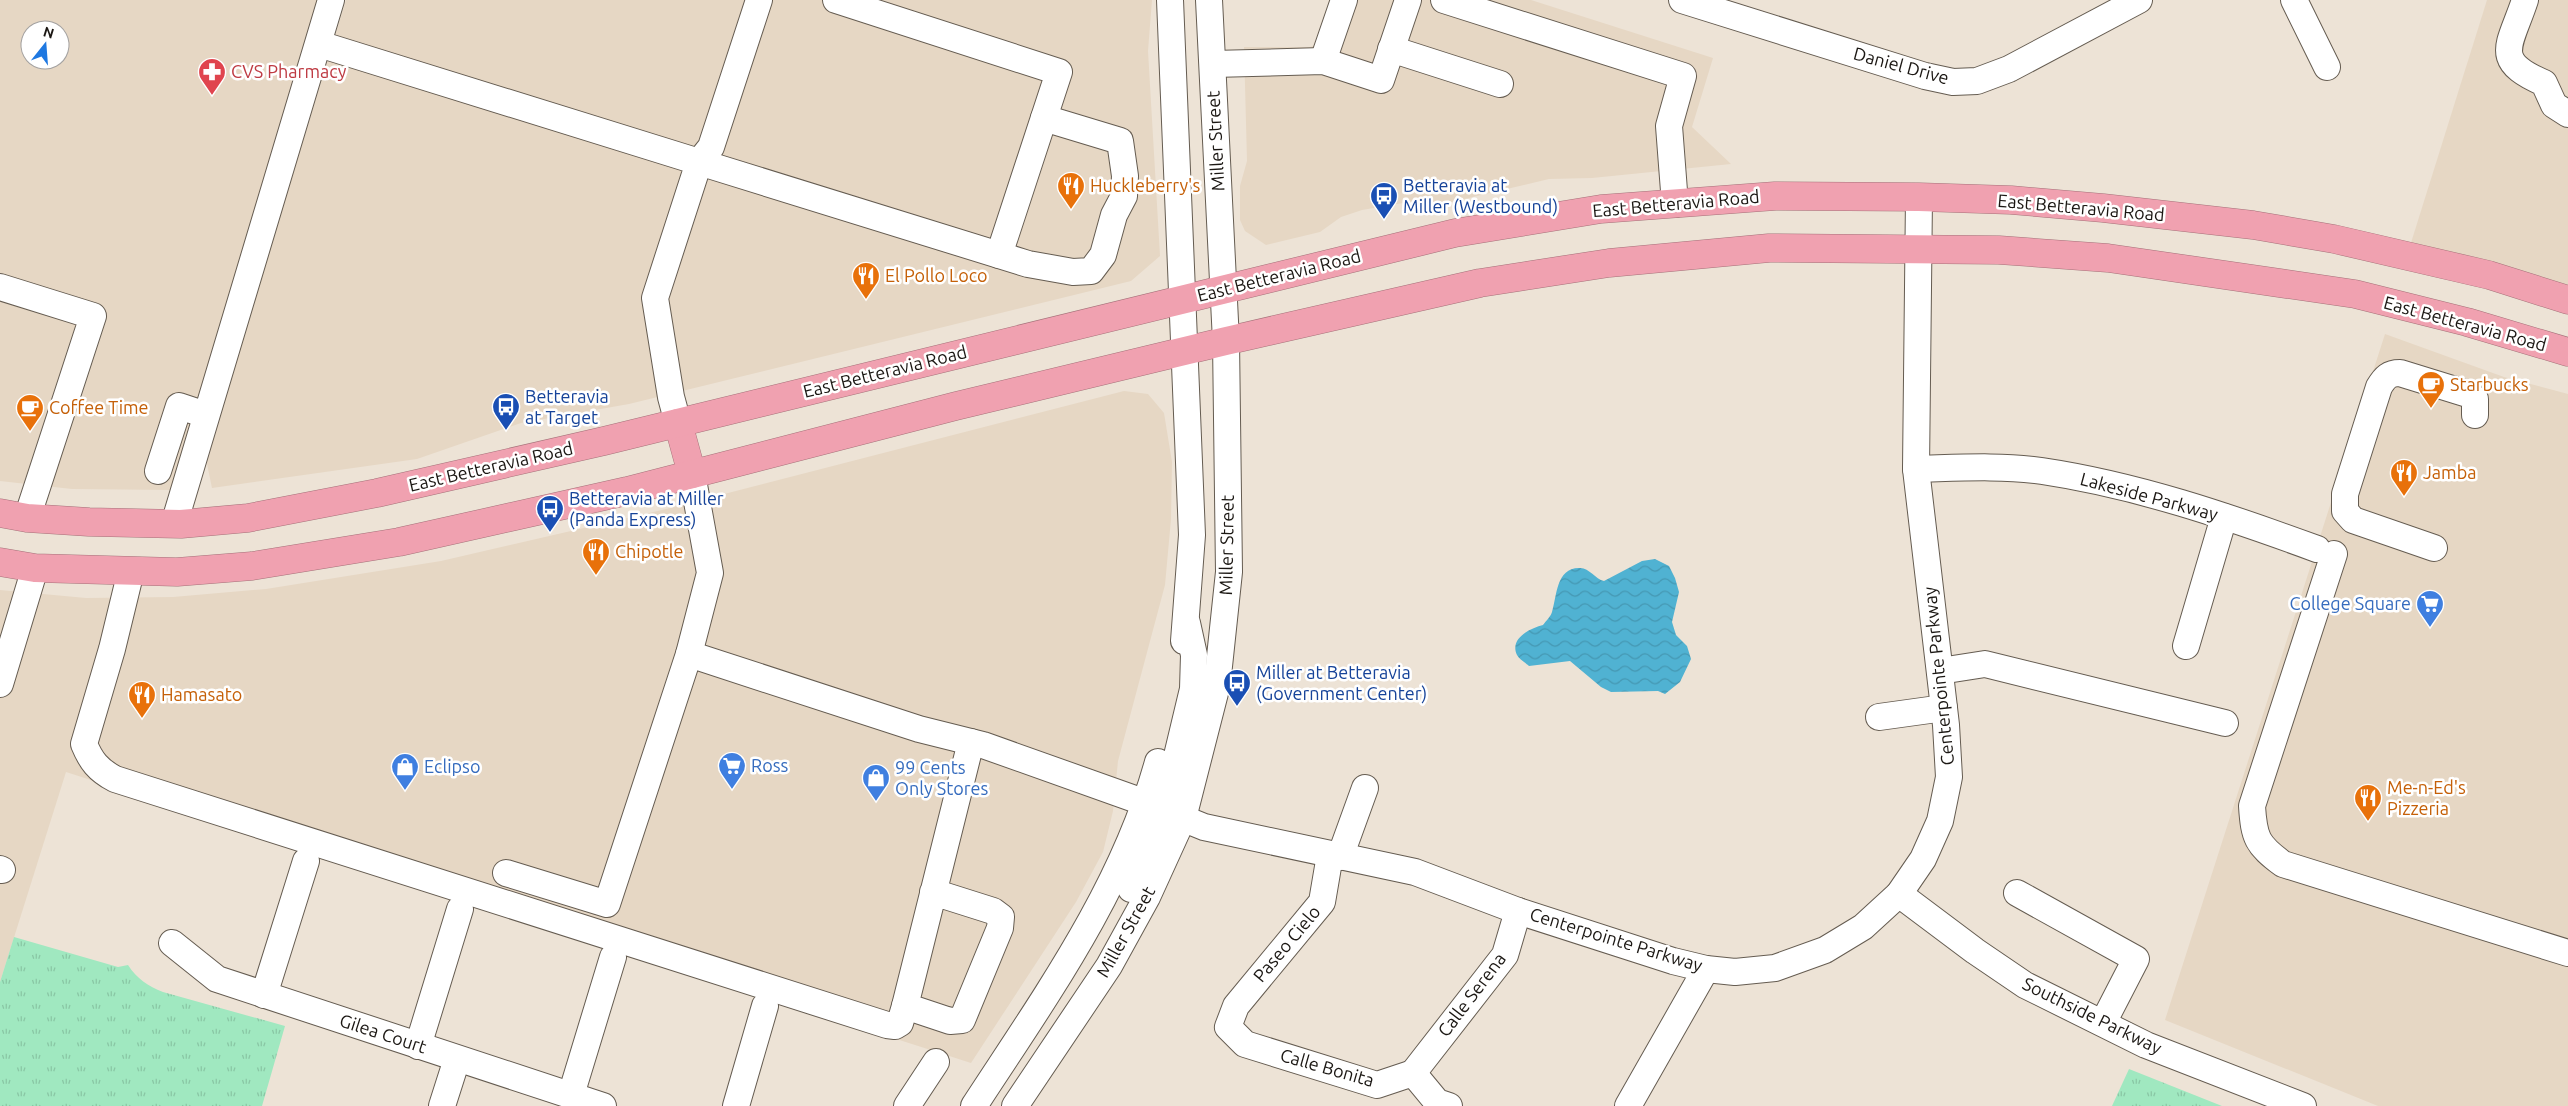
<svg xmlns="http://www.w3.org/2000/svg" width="2568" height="1106" viewBox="0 0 2568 1106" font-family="Ubuntu,sans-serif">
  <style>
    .built { fill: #e6d7c4; fill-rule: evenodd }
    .park { fill: url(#park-tufts) }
    .water { fill: url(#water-waves) }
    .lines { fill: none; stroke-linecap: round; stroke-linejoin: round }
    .minor-casing { stroke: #655c51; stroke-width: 28 }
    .highway-casing { stroke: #a57179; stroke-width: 29 }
    .minor { stroke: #fff; stroke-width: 26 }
    .highway { stroke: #f0a1b0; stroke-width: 28 }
    .labels { text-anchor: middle; stroke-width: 5; stroke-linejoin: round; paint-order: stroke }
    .street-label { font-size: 18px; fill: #1b1713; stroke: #fff }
    .health-label { font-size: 18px; fill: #be3a42; stroke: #fff; text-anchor: start }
    .food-label { font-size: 18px; fill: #c56008; stroke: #fff; text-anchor: start }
    .transit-label { font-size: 18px; fill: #164399; stroke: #fff; text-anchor: start }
    .shop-label { font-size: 18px; fill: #366cbe; stroke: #fff; text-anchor: start }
  </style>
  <defs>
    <pattern id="park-tufts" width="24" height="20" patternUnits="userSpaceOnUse" patternTransform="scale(1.25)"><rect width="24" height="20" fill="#a0e8c0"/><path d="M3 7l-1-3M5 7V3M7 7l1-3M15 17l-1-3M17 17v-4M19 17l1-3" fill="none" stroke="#89c6a4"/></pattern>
    <pattern id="water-waves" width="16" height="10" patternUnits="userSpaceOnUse" patternTransform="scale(1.25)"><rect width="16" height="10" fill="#50b2d2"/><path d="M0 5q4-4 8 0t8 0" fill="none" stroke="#4598b3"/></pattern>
  </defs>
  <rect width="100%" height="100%" fill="#ede3d6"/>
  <!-- built -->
  <g class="built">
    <path d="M0 0H321L171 490 72 489 0 481ZM30 30H60V60H30Z"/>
    <path d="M346 0H1152L1148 51 1160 256 1131 281 629 404 521 423 417 459 212 488 206 459Z"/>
    <path d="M1335 0H1531L1713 58 1692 127 1731 164 1592 178 1549 179 1447 203 1415 201 1362 210 1341 217 1320 232 1266 245 1245 231 1240 220V186L1247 161 1244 47H1310L1318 44Z"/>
    <path d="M2487 0H2568V291L2410 246Z"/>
    <path d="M2385 334 2504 377 2568 394V1106H2378L2165 1020Z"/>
    <path d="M1124 391 1148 394 1164 413 1172 462 1171 519 1165 585 1118 761 1113 811 1103 852 1076 902 971 1063 66 772 0 982V590L86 598 173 597 266 589 441 561 662 510Z"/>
  </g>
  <!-- park -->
  <g class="park">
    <path d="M14 937 118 967 128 965C137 979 148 986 163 992L285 1026 262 1106H0V982Z"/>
    <path d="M2129 1069 2222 1106H2112Z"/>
  </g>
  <!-- water -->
  <path class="water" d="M1655 559 1669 566 1675 578 1679 592 1672 622 1676 635 1687 646 1691 659 1680 682 1665 694 1658 691 1611 692 1601 687 1570 661 1529 666C1526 663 1519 659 1517 655 1509 638 1531 628 1543 625 1546 621 1551 616 1552 612 1557 596 1556 568 1579 568 1589 567 1595 579 1604 581L1642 561Z"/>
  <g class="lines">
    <defs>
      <g id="minor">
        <path d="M759 0 711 147 699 162 1028 264 1073 272 1091 271 1103 255 1114 215 1124 196 1125 176 1120 141 1044 118"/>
        <path d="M836 0 1059 72 999 255"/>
        <path d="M1170 0 1192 535 1184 641"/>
        <path d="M1444 0 1683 76 1669 126 1675 204"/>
        <path d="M1682 0 1925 76 1953 82 1977 81 2009 69 2139 0"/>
        <path d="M2294 0 2327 67"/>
        <path d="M2525 0C2510 46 2491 60 2544 83L2554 105 2568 114"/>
        <path d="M319 44 699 162 655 298 671 397 678 423"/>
        <path d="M1391 49 1500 84"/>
        <path d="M1323 61 1344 0"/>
        <path d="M1213 64 1323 61 1381 80 1408 0"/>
        <path d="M0 287 93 316 27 518"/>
        <path d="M1916 469C1957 468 2000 465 2042 471 2136 485 2227 516 2317 549"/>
        <path d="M158 471 179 406 206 415"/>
        <path d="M174 524 331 0"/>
        <path d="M2434 548 2353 520 2345 511V494L2379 387C2385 377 2389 373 2400 373L2468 394 2475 399V415"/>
        <path d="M2334 554 2252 806C2254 838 2257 845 2283 864L2568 953"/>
        <path d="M131 571 112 649 84 744C91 761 98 770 115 779L887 1025 895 1026 900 1023 905 1006"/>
        <path d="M1187 623 1194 655 1193 689 1166 802 1172 814 1204 827 1415 872 1518 911 1673 961 1706 969 1735 972 1775 968 1825 950 1863 927 1899 894 1923 859 1940 821 1949 777 1946 725 1916 469 1919 197"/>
        <path d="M2186 646 2224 517"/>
        <path d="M689 654 919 729 983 745 1146 803 1157 814 1156 828 1131 889"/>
        <path d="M1940 671 1985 664 2225 723"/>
        <path d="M0 684 35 568"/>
        <path d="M1879 717 1944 708"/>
        <path d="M1330 855 1322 902 1236 1006 1228 1027 1245 1044 1377 1085 1413 1073 1437 1102 1449 1106"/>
        <path d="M1340 857 1365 788"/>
        <path d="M0 869 2 870"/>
        <path d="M506 873 607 904 689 654 710 573 692 474"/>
        <path d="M933 892 993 911 1001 917 1000 928 962 1020 950 1021 905 1006 971 742"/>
        <path d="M2017 893 2136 959 2103 1023"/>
        <path d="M1899 894 1975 951 2025 985 2146 1045 2303 1106"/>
        <path d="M172 943 217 979 603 1106"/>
        <path d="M264 995 306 861"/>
        <path d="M418 1046 460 909"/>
        <path d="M1413 1073 1505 955 1518 911"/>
        <path d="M571 1095 613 957"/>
        <path d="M442 1106 457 1059"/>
        <path d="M736 1106 765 1006"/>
        <path d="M907 1106 936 1062"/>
        <path d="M974 1106C1045 997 1123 889 1158 762"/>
        <path d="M1015 1106 1109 966 1147 897 1183 818 1217 685 1229 572 1226 341 1209 0"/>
        <path d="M1628 1106 1706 969"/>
      </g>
      <g id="highway">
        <path d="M678 423 692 474"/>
        <path d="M0 513 27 518 89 522 181 524 248 518 377 493 604 441 1455 233 1601 209 1775 196 1919 197 2011 200 2103 208 2253 225 2334 239 2489 275 2568 300"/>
        <path d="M0 562 35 568 177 572 252 566 399 542 627 491 956 406 1226 341 1480 283 1609 263 1769 248 1999 250 2108 258 2355 294 2467 322 2568 352"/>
      </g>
    </defs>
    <!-- minor casing -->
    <use href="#minor" class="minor-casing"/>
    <!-- highway casing -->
    <use href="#highway" class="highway-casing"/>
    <!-- minor -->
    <use href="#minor" class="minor"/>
    <!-- highway -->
    <use href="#highway" class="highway"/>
  </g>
  <!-- icons -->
  <defs>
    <symbol id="pharmacy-pin" viewBox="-11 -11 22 30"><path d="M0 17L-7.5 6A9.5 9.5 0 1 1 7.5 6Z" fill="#e0444e" stroke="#fff"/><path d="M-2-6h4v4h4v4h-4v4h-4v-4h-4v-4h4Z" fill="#fff"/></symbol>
    <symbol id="restaurant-pin" viewBox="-11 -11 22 30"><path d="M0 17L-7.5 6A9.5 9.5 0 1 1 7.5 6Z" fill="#e8710a" stroke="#fff"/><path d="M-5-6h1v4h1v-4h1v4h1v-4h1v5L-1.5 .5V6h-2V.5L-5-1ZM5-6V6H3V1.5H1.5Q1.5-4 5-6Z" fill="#fff"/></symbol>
    <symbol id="bus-pin" viewBox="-11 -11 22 30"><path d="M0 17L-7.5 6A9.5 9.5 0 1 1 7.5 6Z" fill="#1a4fb4" stroke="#fff"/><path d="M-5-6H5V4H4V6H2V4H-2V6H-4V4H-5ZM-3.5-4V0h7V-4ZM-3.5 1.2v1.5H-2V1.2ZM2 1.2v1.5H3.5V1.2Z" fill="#fff"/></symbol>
    <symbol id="cafe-pin" viewBox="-11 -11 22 30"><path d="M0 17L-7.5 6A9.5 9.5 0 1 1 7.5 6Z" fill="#e8710a" stroke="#fff"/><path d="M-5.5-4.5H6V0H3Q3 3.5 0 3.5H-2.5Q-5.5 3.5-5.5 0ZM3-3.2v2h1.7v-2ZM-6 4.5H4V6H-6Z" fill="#fff"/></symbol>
    <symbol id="supermarket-pin" viewBox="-11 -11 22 30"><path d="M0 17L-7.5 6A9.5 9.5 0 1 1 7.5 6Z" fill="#3f7fe0" stroke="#fff"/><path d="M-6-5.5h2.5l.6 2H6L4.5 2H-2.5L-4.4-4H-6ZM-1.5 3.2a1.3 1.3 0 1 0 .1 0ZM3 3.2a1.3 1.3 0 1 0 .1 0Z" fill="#fff"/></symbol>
    <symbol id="shop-pin" viewBox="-11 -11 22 30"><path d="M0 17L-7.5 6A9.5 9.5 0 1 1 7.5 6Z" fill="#3f7fe0" stroke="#fff"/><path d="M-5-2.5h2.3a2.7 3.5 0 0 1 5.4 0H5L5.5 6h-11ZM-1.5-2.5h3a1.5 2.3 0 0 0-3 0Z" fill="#fff"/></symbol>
  </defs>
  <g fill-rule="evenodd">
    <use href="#pharmacy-pin" x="196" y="56" width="32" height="43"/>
    <use href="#restaurant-pin" x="1055" y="170" width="32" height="43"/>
    <use href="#bus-pin" x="1368" y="180" width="32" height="43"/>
    <use href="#restaurant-pin" x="850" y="260" width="32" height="43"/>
    <use href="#cafe-pin" x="2415" y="369" width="32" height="43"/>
    <use href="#bus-pin" x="490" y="391" width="32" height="43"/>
    <use href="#cafe-pin" x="14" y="392" width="32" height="43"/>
    <use href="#restaurant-pin" x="2388" y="457" width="32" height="43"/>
    <use href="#bus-pin" x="534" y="493" width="32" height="43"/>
    <use href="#restaurant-pin" x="580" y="536" width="32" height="43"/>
    <use href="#supermarket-pin" x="2414" y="588" width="32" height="43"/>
    <use href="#bus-pin" x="1221" y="667" width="32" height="43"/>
    <use href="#restaurant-pin" x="126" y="679" width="32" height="43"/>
    <use href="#supermarket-pin" x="716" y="750" width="32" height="43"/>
    <use href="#shop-pin" x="389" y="751" width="32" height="43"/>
    <use href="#shop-pin" x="860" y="762" width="32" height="43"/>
    <use href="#restaurant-pin" x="2352" y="782" width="32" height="43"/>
  </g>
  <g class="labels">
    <!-- street labels -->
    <g class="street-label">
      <text transform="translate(1901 66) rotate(15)" y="6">Daniel Drive</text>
      <text transform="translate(1216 141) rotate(-93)" y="6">Miller Street</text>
      <text transform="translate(1676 204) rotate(-5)" y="6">East Betteravia Road</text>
      <text transform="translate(2081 208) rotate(5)" y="6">East Betteravia Road</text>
      <text transform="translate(1279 276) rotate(-14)" y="6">East Betteravia Road</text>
      <text transform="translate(2465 324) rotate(15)" y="6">East Betteravia Road</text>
      <text transform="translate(885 372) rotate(-14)" y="6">East Betteravia Road</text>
      <text transform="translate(491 467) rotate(-13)" y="6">East Betteravia Road</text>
      <text transform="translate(2149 497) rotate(15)" y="6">Lakeside Parkway</text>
      <text transform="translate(1227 545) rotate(-89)" y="6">Miller Street</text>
      <text transform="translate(1939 676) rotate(-96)" y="6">Centerpointe Parkway</text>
      <text transform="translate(1126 932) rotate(-61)" y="6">Miller Street</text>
      <text transform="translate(1616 940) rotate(17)" y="6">Centerpointe Parkway</text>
      <text transform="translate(1287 944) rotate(-50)" y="6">Paseo Cielo</text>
      <text transform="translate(1472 995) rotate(-53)" y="6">Calle Serena</text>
      <text transform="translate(2092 1016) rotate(26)" y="6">Southside Parkway</text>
      <text transform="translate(383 1034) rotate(18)" y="6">Gilea Court</text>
      <text transform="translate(1327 1068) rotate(16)" y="6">Calle Bonita</text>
    </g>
    <!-- health labels -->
    <g class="health-label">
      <text x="231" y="78">CVS Pharmacy</text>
    </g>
    <!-- food labels -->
    <g class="food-label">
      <text x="1090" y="192">Huckleberry's</text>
      <text x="885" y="282">El Pollo Loco</text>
      <text x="2450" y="391">Starbucks</text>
      <text x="49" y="414">Coffee Time</text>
      <text x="2423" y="479">Jamba</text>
      <text x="615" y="558">Chipotle</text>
      <text x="161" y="701">Hamasato</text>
      <text x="2387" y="794">Me-n-Ed's<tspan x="2387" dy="21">Pizzeria</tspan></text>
    </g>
    <!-- transit labels -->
    <g class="transit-label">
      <text x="1403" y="192">Betteravia at<tspan x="1403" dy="21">Miller (Westbound)</tspan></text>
      <text x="525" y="403">Betteravia<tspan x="525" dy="21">at Target</tspan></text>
      <text x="569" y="505">Betteravia at Miller<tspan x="569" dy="21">(Panda Express)</tspan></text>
      <text x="1256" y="679">Miller at Betteravia<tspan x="1256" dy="21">(Government Center)</tspan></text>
    </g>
    <!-- shop labels -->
    <g class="shop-label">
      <text x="2411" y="610" text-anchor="end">College Square</text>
      <text x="751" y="772">Ross</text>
      <text x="424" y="773">Eclipso</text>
      <text x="895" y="774">99 Cents<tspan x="895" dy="21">Only Stores</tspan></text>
    </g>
  </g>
  <!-- north arrow -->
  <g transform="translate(45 45) rotate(17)"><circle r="24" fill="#ffffff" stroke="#a4a2a1"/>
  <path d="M0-4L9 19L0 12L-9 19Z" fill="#1e78e1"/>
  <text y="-8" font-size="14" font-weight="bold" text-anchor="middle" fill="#1b1713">N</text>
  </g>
</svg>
